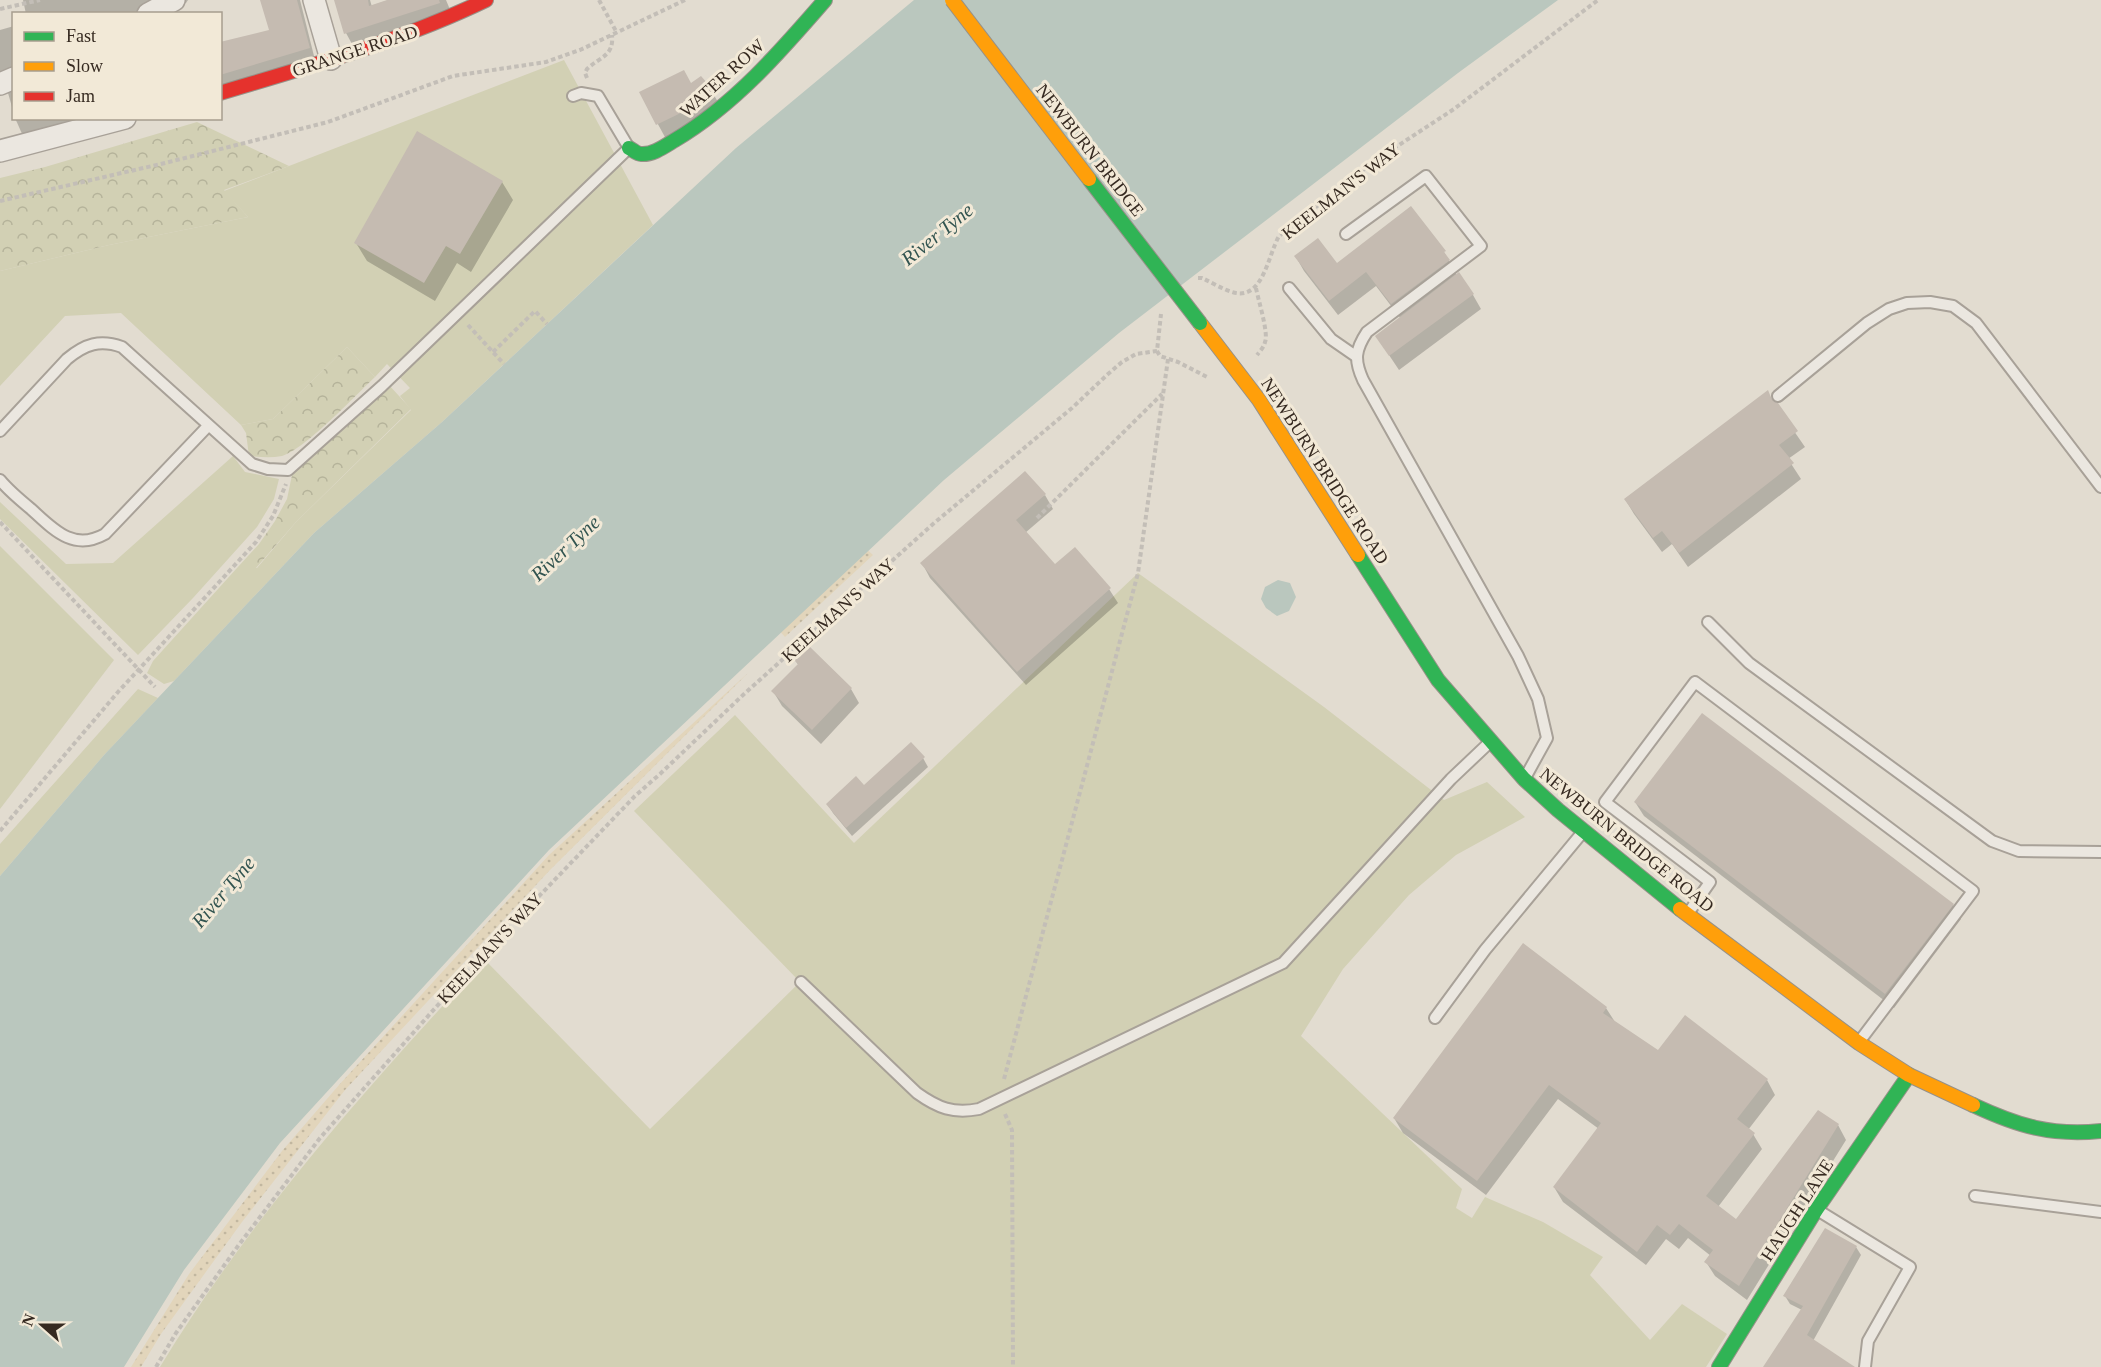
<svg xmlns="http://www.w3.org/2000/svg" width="2101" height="1367" viewBox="0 0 2101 1367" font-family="'Times New Roman',serif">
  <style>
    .green { fill: #d2d0b4 }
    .forest { fill: url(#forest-crowns) }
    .sand { fill: url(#sand-dots) }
    .water { fill: #bac7be }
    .shadow { fill: #0003 }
    .building { fill: #c5bbb1 }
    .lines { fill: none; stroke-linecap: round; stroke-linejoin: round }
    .lane-casing { stroke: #a8a198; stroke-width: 14 }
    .street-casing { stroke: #a8a198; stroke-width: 24 }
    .fast-casing { stroke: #979188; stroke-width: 16 }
    .slow-casing { stroke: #979188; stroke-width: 16 }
    .jam-casing { stroke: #979188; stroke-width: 16 }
    .path { stroke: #c3beb7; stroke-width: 4; stroke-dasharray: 4.5 3; stroke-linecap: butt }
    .lane { stroke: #ebe7e0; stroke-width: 10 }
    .street { stroke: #ebe7e0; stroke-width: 21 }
    .fast { stroke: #30b455; stroke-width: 14 }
    .slow { stroke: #ff9f0a; stroke-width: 14 }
    .jam { stroke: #e5322d; stroke-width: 14 }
    .fast-bridge-casing { stroke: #979188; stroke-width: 16; stroke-linecap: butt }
    .slow-bridge-casing { stroke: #979188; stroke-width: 16; stroke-linecap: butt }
    .fast-bridge { stroke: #30b455; stroke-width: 14 }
    .slow-bridge { stroke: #ff9f0a; stroke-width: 14 }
    .labels { text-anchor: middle; stroke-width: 6; stroke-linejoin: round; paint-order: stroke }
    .street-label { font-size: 18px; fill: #362a21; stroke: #f2e9d7 }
    .water-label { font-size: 20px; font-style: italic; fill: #325450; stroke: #f2e9d7 }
  </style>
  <defs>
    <pattern id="forest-crowns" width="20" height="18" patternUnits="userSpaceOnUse" patternTransform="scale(1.5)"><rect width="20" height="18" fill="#d2d0b4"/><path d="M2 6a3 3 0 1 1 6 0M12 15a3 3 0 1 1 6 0" fill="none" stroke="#b5b39a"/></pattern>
    <pattern id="sand-dots" width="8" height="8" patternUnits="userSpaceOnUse" patternTransform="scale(1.5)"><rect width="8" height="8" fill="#e2d5bb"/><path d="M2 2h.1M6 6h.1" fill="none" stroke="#c2b7a0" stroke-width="1.8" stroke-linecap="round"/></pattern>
  </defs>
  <rect width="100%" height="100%" fill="#e2dcd0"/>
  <!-- green -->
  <g class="green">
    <path d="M564 60 653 225 442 422 314 533 174 681 164 684 147 673 153 661 237 568H257L296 522 411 410 400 396 410 388 387 364 375 377 347 347 273 419 241 425 121 313 65 316 0 386V271L109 245 248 217 224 191Z"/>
    <path d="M233 456 245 472 279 479 274 499 257 527 193 598 138 655 0 519V502L66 564 113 563Z"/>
    <path d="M0 546 114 660 0 809Z"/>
    <path d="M1138 573 1324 707 1444 800 1487 782 1525 817 1456 855 1409 895 1343 969 1301 1036 1462 1189 1456 1208 1472 1218 1485 1197 1543 1222 1603 1257 1590 1275 1650 1340 1682 1304 1727 1334 1706 1367H160C250 1218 367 1087 485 960L650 1129 800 982 634 811 735 715 854 843Z"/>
    <path d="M138 689 158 698 104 755 0 876V844Z"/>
  </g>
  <!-- forest -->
  <g class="forest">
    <path d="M197 122 289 166 224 190 248 217 109 245 0 271V178L45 167Z"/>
    <path d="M347 347 375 377C356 395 304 450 282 456 271 458 260 457 249 456L246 433 241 425 273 419Z"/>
    <path d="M388 384 411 409 296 522 256 568H237L259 544 275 521 287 499 292 475Z"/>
  </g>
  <!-- sand -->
  <g class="sand">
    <path d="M861 544 873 555 785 637 774 625Z"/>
    <path d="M749 672 550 870 345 1090 242 1222 161 1334 141 1367H131L189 1274 282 1151 339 1085 549 855Z"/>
  </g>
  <!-- water -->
  <g class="water">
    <path d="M914 0H1558L1458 73 1119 333 944 480 549 850 280 1143 184 1270 124 1367H0V876L104 755 314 533 442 422 736 148Z"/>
    <path d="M1278 580 1290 583 1296 597 1289 611 1277 616 1266 608 1261 599 1265 587Z"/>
  </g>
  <!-- shadow -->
  <g class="shadow">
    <path d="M23 0H188L186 3 165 6 144 14H26Z"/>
    <path d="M261 0H300L315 60 220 88V43L271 31Z"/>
    <path d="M336 0H370L372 7 392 0H446L451 12 352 44 346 33Z"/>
    <path d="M14 26V114L8 93 0 95V30Z"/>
    <path d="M700 78 712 92 721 107 666 139 641 93 691 85Z"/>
    <path d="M15 118H90L23 136Z"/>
    <path d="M502 182 513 200 471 272 457 263 435 301 367 261 356 243Z"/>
    <path d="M1444 252 1457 276 1458 274 1473 295 1481 309 1399 370 1377 337 1401 319 1376 286 1338 315 1304 271 1296 257 1337 265Z"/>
    <path d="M1767 392 1805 447 1788 459 1801 479 1688 567 1672 544 1662 552 1634 514 1625 499Z"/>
    <path d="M1045 495 1053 509 1025 533 1055 566 1109 589 1118 603 1026 685 930 578 922 563Z"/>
    <path d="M795 660 851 689 859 703 821 744 782 706 773 691 799 666Z"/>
    <path d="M923 758 928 767 852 836 833 813 828 805Z"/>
    <path d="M1635 802 1953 905 1961 919 1894 1008 1644 816Z"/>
    <path d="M1606 1008 1615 1022 1658 1052 1767 1080 1775 1095 1748 1130 1753 1134 1762 1149 1718 1207 1736 1221 1838 1125 1846 1140 1747 1300 1715 1276 1706 1262 1711 1256 1688 1238 1679 1249 1666 1239 1646 1265 1563 1202 1554 1187 1599 1129 1558 1099 1486 1195 1403 1133 1394 1118Z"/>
    <path d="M1856 1247 1861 1255 1813 1341 1850 1367H1765L1802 1310 1790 1304 1785 1296Z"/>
  </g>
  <!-- building -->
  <g class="building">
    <path d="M260 0H297L310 48 220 75V42L269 30Z"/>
    <path d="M334 0H368L369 6 387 0H439L440 3 344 34Z"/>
    <path d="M684 70 691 83 701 76 714 91 691 108 656 125 639 92Z"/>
    <path d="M417 131 503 181 460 254 446 246 424 283 354 243Z"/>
    <path d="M1411 206 1446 251 1444 252 1450 260 1391 304 1366 272 1329 301 1294 256 1318 238 1337 263Z"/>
    <path d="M1459 272 1474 294 1389 356 1375 336Z"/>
    <path d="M1768 390 1772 400 1778 403 1798 431 1779 445 1794 463 1679 553 1662 531 1653 538 1624 499Z"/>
    <path d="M1025 471 1046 494 1016 520 1055 564 1075 547 1111 588 1017 672 920 563Z"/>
    <path d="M808 645 852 688 812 730 771 691 798 664 794 660Z"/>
    <path d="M1702 713 1954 904 1885 994 1634 802Z"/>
    <path d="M911 742 925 757 846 828 826 804 856 776 864 785Z"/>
    <path d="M1523 943 1607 1007 1603 1013 1658 1050 1685 1015 1768 1079 1737 1119 1755 1133 1706 1196 1736 1219 1818 1110 1839 1124 1739 1286 1704 1262 1713 1250 1679 1224 1670 1235 1657 1225 1637 1252 1553 1187 1601 1123 1549 1085 1477 1181 1393 1118Z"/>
    <path d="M1825 1228 1857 1246 1807 1335 1855 1367H1763L1803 1306 1783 1296Z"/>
  </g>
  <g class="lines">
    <defs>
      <g id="lane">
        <path d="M1346 234 1426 176 1481 246 1367 332C1355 350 1354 360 1363 380L1518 656 1538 699 1547 738 1526 776"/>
        <path d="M1289 288 1331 339 1357 357"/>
        <path d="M1778 396 1867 323 1889 309 1907 303 1930 302 1953 306 1976 323 2101 487"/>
        <path d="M0 431 67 359C85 344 100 339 122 347L252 464 268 469 288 470 382 386 629 148 598 96 581 93 573 96"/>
        <path d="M0 480C9 491 20 500 31 509 53 529 73 552 105 534L208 426"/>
        <path d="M1708 622 1749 663 1992 841 2019 851 2101 852"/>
        <path d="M1689 912 1710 882 1605 802 1695 682 1973 891 1859 1042"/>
        <path d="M801 982 917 1093C938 1108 953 1114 979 1109L1283 963 1451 779 1489 743"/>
        <path d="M1435 1018 1485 950 1582 833"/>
        <path d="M1975 1196 2101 1212"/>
        <path d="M1819 1211 1910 1267 1868 1341 1865 1367"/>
      </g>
      <g id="street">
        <path d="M314 0 331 59"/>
        <path d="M148 14 174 0"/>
        <path d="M0 84 14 78"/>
        <path d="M0 151 125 118"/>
      </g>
      <g id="fast">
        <path d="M629 148C633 150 637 154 641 154 653 155 665 146 675 140 734 105 780 52 825 0"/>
        <path d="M1358 555 1438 680 1524 779 1558 810 1680 909"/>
        <path d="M1973 1105C2018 1126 2051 1136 2101 1131"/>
        <path d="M1719 1367 1816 1210 1909 1075"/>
      </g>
      <g id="slow">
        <path d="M1200 323 1259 400 1358 555"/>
        <path d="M1680 909 1859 1043 1909 1075 1973 1105"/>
      </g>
      <path id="jam" d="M220 93C310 66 401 41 486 0"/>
    </defs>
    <!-- lane casing -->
    <use href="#lane" class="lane-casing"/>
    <!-- street casing -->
    <use href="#street" class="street-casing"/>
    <!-- fast casing -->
    <use href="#fast" class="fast-casing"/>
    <!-- slow casing -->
    <use href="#slow" class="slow-casing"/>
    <!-- jam casing -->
    <use href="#jam" class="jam-casing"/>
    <!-- path -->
    <g class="path">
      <path d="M599 0 617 33"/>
      <path d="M0 9 40 0"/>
      <path d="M587 78 585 73 587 69C601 56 614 56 612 35"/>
      <path d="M0 201 165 163 328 122 453 76 546 62 580 50 685 0"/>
      <path d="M1198 278H1202C1211 282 1222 289 1232 292 1263 302 1268 255 1279 236L1373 162 1454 109 1598 0"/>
      <path d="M1256 288C1258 299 1269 334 1265 342 1264 347 1260 351 1257 355"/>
      <path d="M468 325 504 364"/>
      <path d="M1157 351 1160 356 1178 362 1209 378"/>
      <path d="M493 352 535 311 547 324"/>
      <path d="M1037 518 1162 394"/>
      <path d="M0 522 155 687"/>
      <path d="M0 831 118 692 256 542 273 516 286 484"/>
      <path d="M1004 1079 1138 573 1168 359"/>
      <path d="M1005 1114 1012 1130 1013 1367"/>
      <path d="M156 1367 176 1333 238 1246 320 1138 476 962 635 796 660 774 743 695 933 524 1072 408 1108 374 1122 362 1136 354 1157 351 1161 314"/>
    </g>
    <!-- lane -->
    <use href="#lane" class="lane"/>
    <!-- street -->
    <use href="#street" class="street"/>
    <!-- fast -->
    <use href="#fast" class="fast"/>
    <!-- slow -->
    <use href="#slow" class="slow"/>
    <!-- jam -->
    <use href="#jam" class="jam"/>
    <defs>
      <path id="fast-bridge" d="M1089 179 1200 323"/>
      <path id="slow-bridge" d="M952 0 1089 179"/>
    </defs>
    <!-- fast-bridge casing -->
    <use href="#fast-bridge" class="fast-bridge-casing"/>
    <!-- slow-bridge casing -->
    <use href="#slow-bridge" class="slow-bridge-casing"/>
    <!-- fast-bridge -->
    <use href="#fast-bridge" class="fast-bridge"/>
    <!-- slow-bridge -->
    <use href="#slow-bridge" class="slow-bridge"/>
  </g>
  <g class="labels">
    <!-- street labels -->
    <g class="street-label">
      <text transform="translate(355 51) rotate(-18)" y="6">GRANGE ROAD</text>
      <text transform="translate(722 78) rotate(-42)" y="6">WATER ROW</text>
      <text transform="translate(1090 150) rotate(52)" y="6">NEWBURN BRIDGE</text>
      <text transform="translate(1341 191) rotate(-38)" y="6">KEELMAN'S WAY</text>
      <text transform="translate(1325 471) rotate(57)" y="6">NEWBURN BRIDGE ROAD</text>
      <text transform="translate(838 610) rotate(-42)" y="6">KEELMAN'S WAY</text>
      <text transform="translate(1627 840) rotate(39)" y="6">NEWBURN BRIDGE ROAD</text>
      <text transform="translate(490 948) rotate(-47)" y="6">KEELMAN'S WAY</text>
      <text transform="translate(1797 1210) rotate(-57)" y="6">HAUGH LANE</text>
    </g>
    <!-- water labels -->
    <g class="water-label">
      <text transform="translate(937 234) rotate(-39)" y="7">River Tyne</text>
      <text transform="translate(565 548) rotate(-43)" y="7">River Tyne</text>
      <text transform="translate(223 892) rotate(-50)" y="7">River Tyne</text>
    </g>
  </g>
  <!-- legend -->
  <rect x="12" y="12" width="210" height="108" fill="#f2e9d7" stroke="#a79d8e" stroke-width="1.5"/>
  <rect x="24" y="32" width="30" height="9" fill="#30b455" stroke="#a79d8e" stroke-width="1.5"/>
  <text x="66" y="42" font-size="18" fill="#362a21">Fast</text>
  <rect x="24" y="62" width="30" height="9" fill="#ff9f0a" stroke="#a79d8e" stroke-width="1.5"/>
  <text x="66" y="72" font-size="18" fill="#362a21">Slow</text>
  <rect x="24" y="92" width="30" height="9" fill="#e5322d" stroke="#a79d8e" stroke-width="1.5"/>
  <text x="66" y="102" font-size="18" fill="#362a21">Jam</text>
  <!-- north arrow -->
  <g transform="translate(42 1325) rotate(291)" stroke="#f2e9d7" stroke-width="4.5" paint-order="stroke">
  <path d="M0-4.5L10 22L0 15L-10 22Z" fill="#362a21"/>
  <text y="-9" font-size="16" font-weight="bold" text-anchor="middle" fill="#362a21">N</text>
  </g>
</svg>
